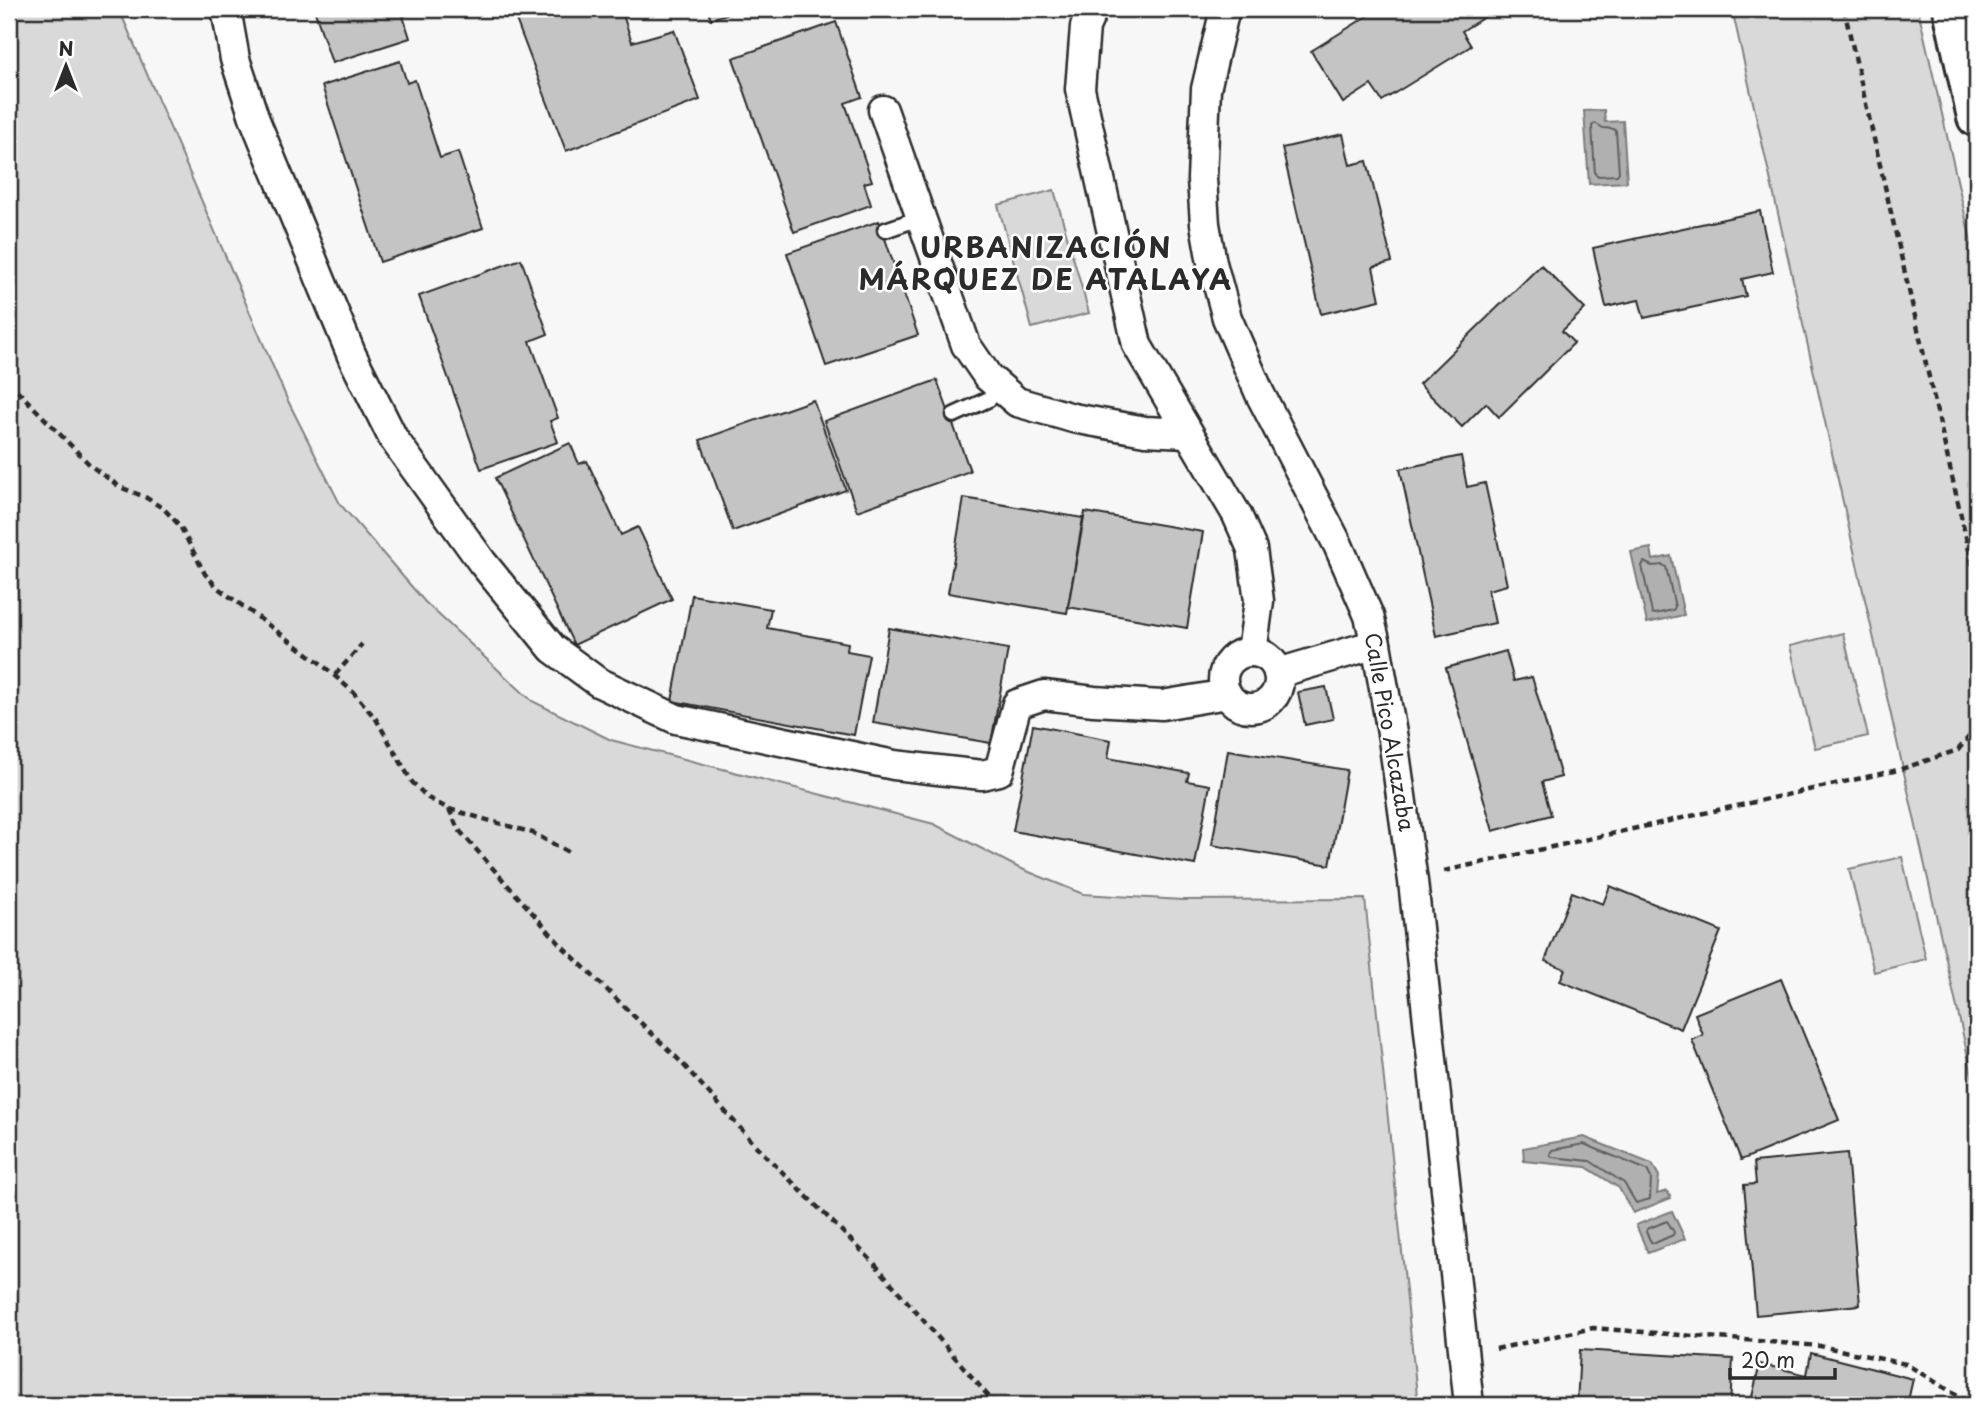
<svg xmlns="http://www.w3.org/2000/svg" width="1986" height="1414" viewBox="0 0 1986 1414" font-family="'Playpen Sans',sans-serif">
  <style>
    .green { fill: #d9d9d9; stroke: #828282; stroke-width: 2 }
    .water { fill: #b0b0b0; stroke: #7b7b7b; stroke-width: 2 }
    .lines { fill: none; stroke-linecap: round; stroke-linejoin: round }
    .shore { stroke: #606060; stroke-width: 2 }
    .building { fill: #c4c4c4; stroke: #2b2b2b; stroke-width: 2 }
    .lane-casing { stroke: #2b2b2b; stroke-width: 19 }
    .street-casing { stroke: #2b2b2b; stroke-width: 33 }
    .secondary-casing { stroke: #2b2b2b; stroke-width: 44 }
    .path { stroke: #2b2b2b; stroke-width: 4.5; stroke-dasharray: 7 5; stroke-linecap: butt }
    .lane { stroke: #fff; stroke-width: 14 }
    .street { stroke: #fff; stroke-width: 28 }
    .secondary { stroke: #fff; stroke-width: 38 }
    .labels { text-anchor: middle; stroke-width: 5; stroke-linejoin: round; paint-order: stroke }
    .street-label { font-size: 21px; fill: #2b2b2b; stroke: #fff }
    .district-label { font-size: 28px; font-weight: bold; letter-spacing: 2px; fill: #2b2b2b; stroke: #fff }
  </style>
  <rect width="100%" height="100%" fill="#f7f7f7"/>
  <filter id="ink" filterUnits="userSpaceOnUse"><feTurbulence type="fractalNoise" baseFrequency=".0143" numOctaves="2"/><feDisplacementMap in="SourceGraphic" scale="14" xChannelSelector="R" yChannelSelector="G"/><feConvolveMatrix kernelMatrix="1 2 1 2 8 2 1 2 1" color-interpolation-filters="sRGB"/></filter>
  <g filter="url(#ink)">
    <!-- green -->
    <g class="green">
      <path d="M9 9H119L287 399 340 504 425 602 532 701 611 740 934 824 1017 867 1083 894 1182 900 1365 899 1418 1405H9Z"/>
      <path d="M1732 9H1918L1977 267V1097Z"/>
      <path d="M1054 190 1089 313 1032 328 998 205Z"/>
      <path d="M1843 633 1868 736 1815 748 1790 646Z"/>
      <path d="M1902 857 1926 959 1874 972 1849 869Z"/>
    </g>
    <!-- water -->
    <g class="water">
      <path d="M1604 110 1605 122 1623 121 1627 182 1589 184 1584 111Z"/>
      <path d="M1651 548 1653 560 1671 556 1684 615 1647 623 1631 552Z"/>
      <path d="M1584 1137 1652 1164 1659 1176 1657 1194 1667 1191 1671 1198 1633 1213 1619 1188 1586 1167 1524 1161 1523 1148Z"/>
      <path d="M1672 1211 1685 1239 1648 1253 1636 1225Z"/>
    </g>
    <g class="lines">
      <!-- shore -->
      <g class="shore">
        <path d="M1595 123 1603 128 1614 129 1616 131 1619 172 1617 175 1599 176 1595 174 1592 126Z"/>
        <path d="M1644 562 1652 566 1663 565 1666 567 1675 607 1673 610 1655 614 1652 613 1642 566Z"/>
        <path d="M1584 1144 1647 1170 1651 1178 1650 1199 1636 1203 1624 1183 1590 1161 1552 1157 1550 1154 1552 1150Z"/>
        <path d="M1667 1221 1674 1232 1673 1235 1655 1243 1651 1242 1646 1232 1647 1229Z"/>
      </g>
    </g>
    <!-- building -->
    <g class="building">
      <path d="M314 9H409L411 14 403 16 410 38 332 63Z"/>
      <path d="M512 9H621L632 42 674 30 700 100 566 151Z"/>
      <path d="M707 9H743L711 19Z"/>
      <path d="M1379 9H1485L1489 14 1462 31 1471 46 1382 101 1371 85 1343 103 1311 51Z"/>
      <path d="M836 22 862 97 845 103 872 181 864 183 871 205 794 232 733 58Z"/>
      <path d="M400 61 407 83 415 80 440 158 458 152 483 228 380 262 322 86Z"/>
      <path d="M1343 134 1350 165 1367 161 1392 262 1373 267 1380 300 1321 314 1282 148Z"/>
      <path d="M1760 211 1773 272 1742 279 1746 296 1644 318 1639 300 1606 307 1593 248Z"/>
      <path d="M879 221 918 335 826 366 787 253Z"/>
      <path d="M521 259 548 334 530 341 558 418 550 421 558 442 481 469 419 296Z"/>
      <path d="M1541 265 1585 309 1562 331 1574 343 1499 417 1486 403 1462 427 1419 384Z"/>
      <path d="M937 380 970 471 857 511 824 421Z"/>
      <path d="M813 400 846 490 733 531 700 440Z"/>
      <path d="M570 443 579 464 587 461 621 535 638 527 672 599 574 645 495 478Z"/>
      <path d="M1461 456 1467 487 1485 483 1507 585 1488 590 1495 623 1436 636 1400 469Z"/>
      <path d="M964 498 1083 518 1067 613 948 593Z"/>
      <path d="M1085 512 1203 532 1187 628 1068 607Z"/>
      <path d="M692 595 771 609 767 628 848 643 847 651 869 655 854 735 672 701Z"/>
      <path d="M889 628 1008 649 991 743 873 723Z"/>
      <path d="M1506 651 1514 681 1532 677 1561 777 1542 782 1551 815 1493 831 1446 668Z"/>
      <path d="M1326 687 1333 719 1305 725 1298 692Z"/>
      <path d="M1033 725 1111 740 1108 758 1189 773 1187 781 1210 785 1195 865 1013 831Z"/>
      <path d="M1228 750 1347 770 1330 865 1212 845Z"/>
      <path d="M1610 886 1721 931 1681 1029 1560 981 1565 969 1545 961 1572 892 1603 904Z"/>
      <path d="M1781 979 1839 1120 1741 1160 1692 1040 1703 1035 1695 1014Z"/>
      <path d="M1847 1153 1860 1305 1756 1315 1744 1185 1756 1184 1754 1162Z"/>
      <path d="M1580 1350 1733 1359 1730 1405H1577Z"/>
      <path d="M1811 1353 1913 1379 1907 1405H1750L1760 1364 1807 1375Z"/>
    </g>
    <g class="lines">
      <defs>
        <g id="lane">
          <path d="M885 230 920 218"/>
          <path d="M954 415 989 399 1001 388"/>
        </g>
        <g id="street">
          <path d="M226 9 235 59 255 120 352 356 393 438 482 562 553 649 598 682 676 719 894 765 982 775 999 771 1017 704 1044 695 1094 701 1162 705 1227 694"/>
          <path d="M1093 9 1085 27 1080 89 1137 345 1237 515 1252 549 1259 601 1252 652"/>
          <path d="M1225 9 1206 89 1202 179 1205 224 1212 263 1227 318 1260 394 1338 545 1369 616 1376 644 1393 739 1413 881 1469 1405"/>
          <path d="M883 110 966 345 988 377 1017 402 1073 418 1145 431 1187 433"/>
          <circle cx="1251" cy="680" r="28"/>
          <path d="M1278 673 1376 644"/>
        </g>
        <path id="secondary" d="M1953 9 1977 117"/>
      </defs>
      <!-- lane casing -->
      <use href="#lane" class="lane-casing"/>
      <!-- street casing -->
      <use href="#street" class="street-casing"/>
      <!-- secondary casing -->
      <use href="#secondary" class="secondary-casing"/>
      <!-- path -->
      <g class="path">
        <path d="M1844 9 1977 585"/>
        <path d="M9 382 91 466 120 487 145 497 164 509 180 526 205 574 218 588 319 662 353 692 376 719 412 782 428 798 449 809 533 833 570 853"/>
        <path d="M335 675 362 644"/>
        <path d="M449 809 458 829 560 944 681 1062 758 1148 874 1263 996 1405"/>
        <path d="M1444 871 1898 770 1958 750 1977 727"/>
        <path d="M1496 1349 1593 1328 1820 1346 1906 1364 1973 1405"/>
      </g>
      <!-- lane -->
      <use href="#lane" class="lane"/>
      <!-- street -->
      <use href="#street" class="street"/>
      <!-- secondary -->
      <use href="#secondary" class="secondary"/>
    </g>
  </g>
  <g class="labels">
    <!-- street labels -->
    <g class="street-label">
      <text transform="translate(1389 732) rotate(80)" y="7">Calle Pico Alcazaba</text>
    </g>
    <!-- district labels -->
    <g class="district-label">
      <text x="1046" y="258">URBANIZACIÓN<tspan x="1046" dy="32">MÁRQUEZ DE ATALAYA</tspan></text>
    </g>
  </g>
  <!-- margin -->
  <rect width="1986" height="1414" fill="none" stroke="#fff" stroke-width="35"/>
  <rect x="18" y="18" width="1951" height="1379" fill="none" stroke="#2b2b2b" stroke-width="2.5" filter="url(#ink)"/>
  <!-- north arrow -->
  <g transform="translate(66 66)" stroke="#ffffff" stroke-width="5" paint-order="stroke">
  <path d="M0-5L12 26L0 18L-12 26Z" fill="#2b2b2b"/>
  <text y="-10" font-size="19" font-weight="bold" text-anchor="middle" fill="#2b2b2b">N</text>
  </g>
  <!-- scale -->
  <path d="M1730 1368v10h105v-10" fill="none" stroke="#2b2b2b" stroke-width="3.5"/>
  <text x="1741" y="1368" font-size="21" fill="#2b2b2b" stroke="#ffffff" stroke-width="5" paint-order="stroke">20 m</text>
</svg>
